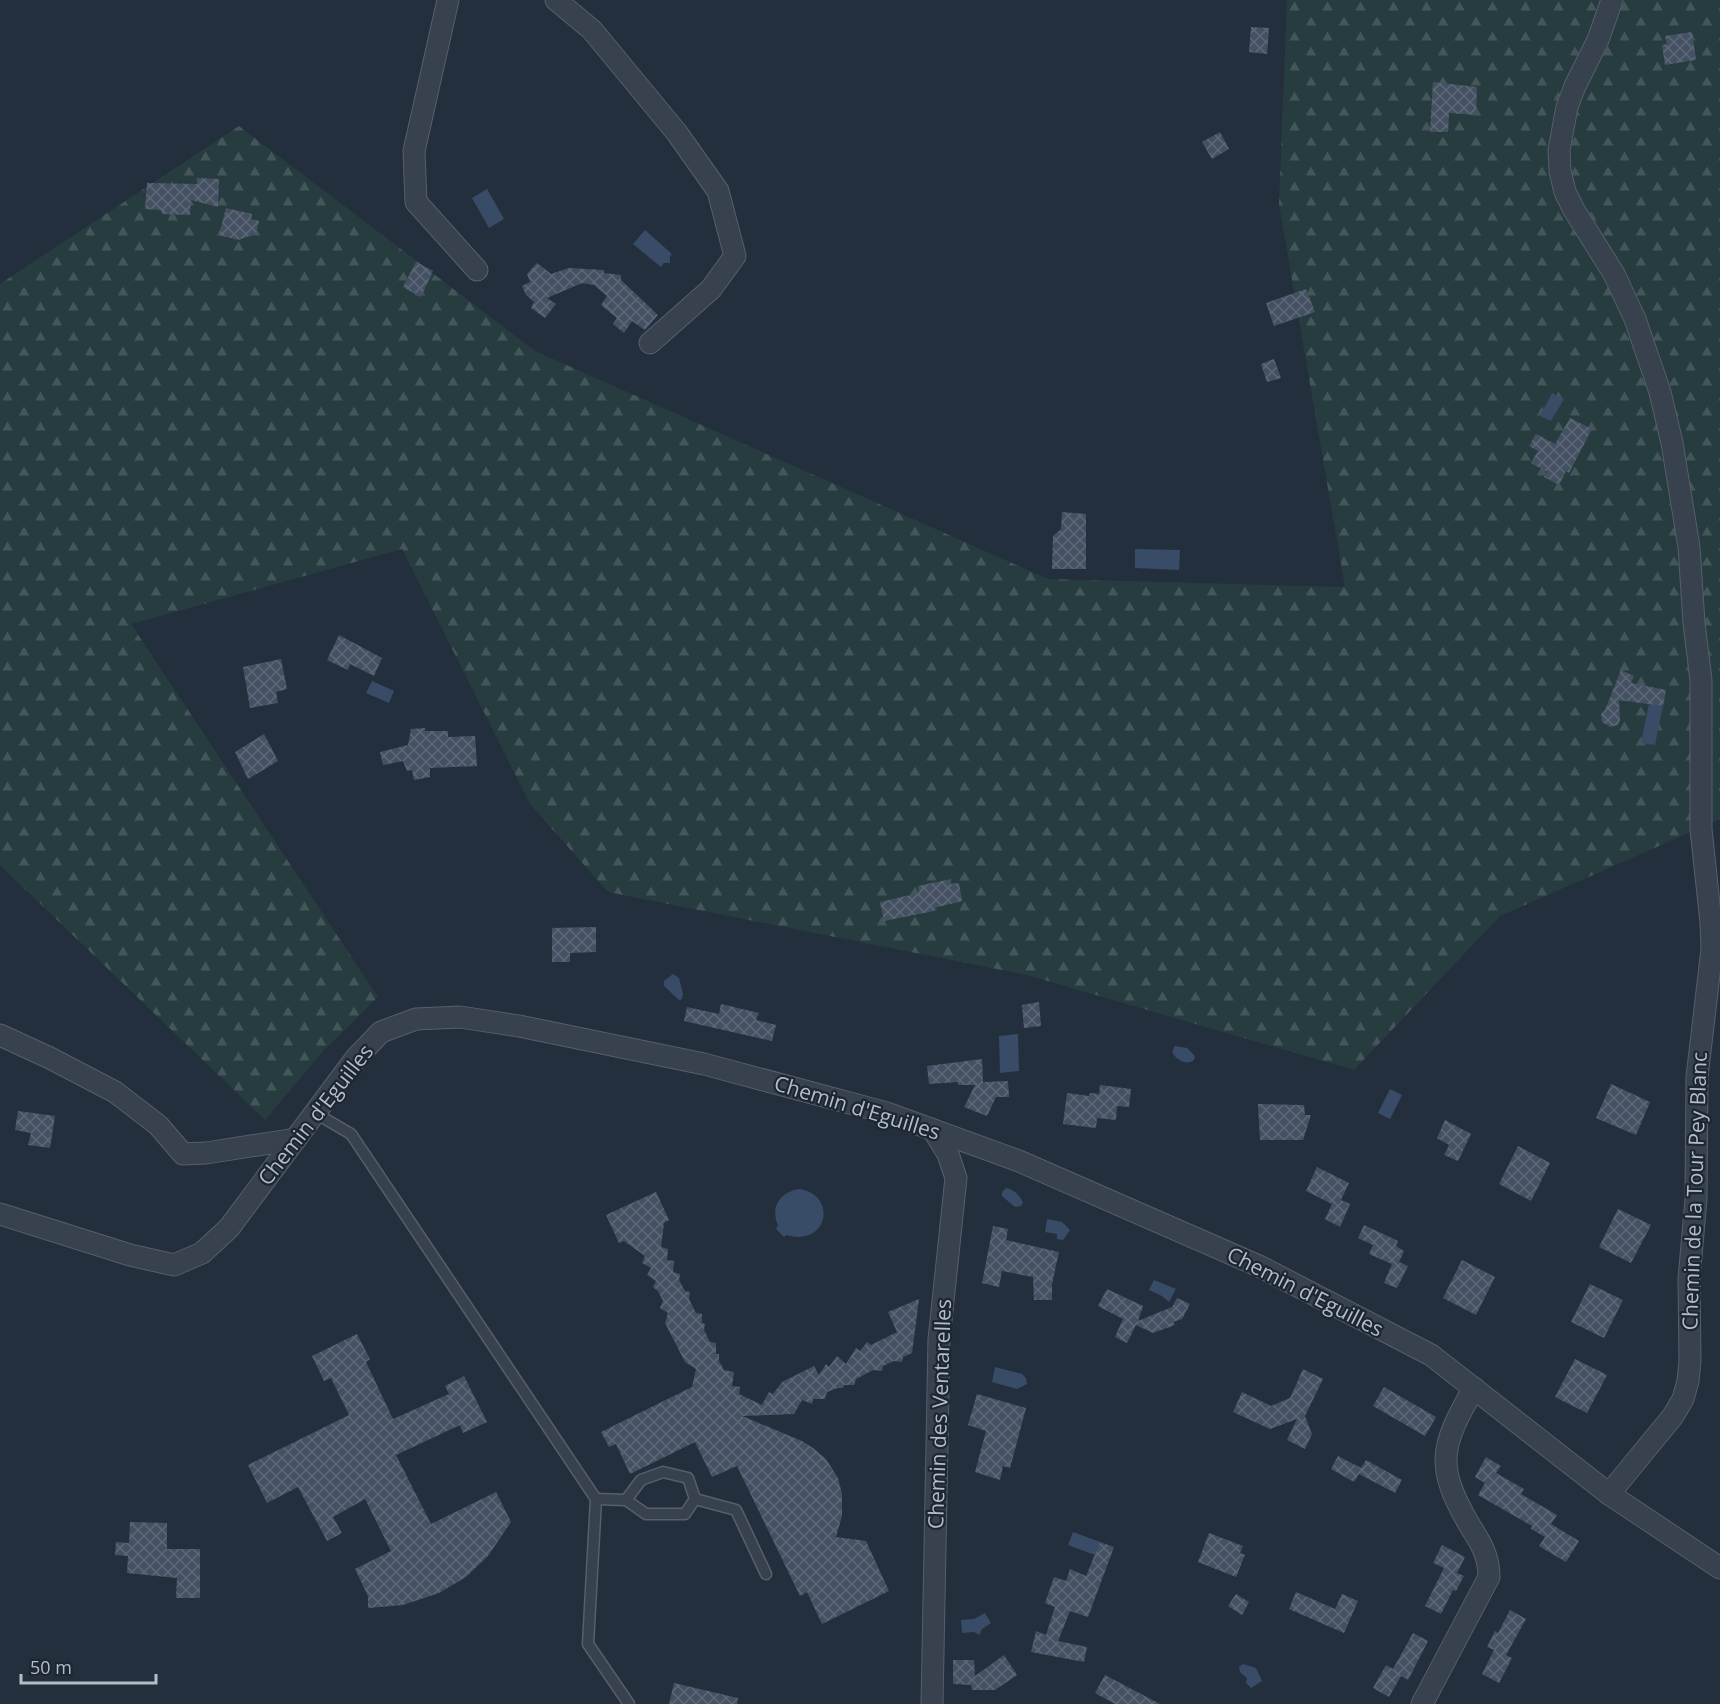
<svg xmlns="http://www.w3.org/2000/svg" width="1720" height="1704" viewBox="0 0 1720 1704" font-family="'Open Sans',sans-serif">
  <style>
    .forest { fill: url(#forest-firs) }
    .water { fill: #394c67 }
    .building { fill: url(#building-cross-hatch) }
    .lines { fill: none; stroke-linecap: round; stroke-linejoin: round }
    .service-casing { stroke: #565f6c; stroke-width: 13 }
    .minor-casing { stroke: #565f6c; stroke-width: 23 }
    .service { stroke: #38414e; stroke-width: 10 }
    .minor { stroke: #38414e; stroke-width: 21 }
    .labels { text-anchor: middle; stroke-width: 4.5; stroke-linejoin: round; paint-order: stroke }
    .street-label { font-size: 21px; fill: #b4bcc9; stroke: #1d2633 }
  </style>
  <defs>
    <pattern id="forest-firs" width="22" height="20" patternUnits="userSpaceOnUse" patternTransform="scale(1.5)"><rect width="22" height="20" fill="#263c3f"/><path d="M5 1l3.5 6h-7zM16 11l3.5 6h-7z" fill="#435659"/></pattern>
    <pattern id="building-cross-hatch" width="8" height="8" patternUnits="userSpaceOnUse" patternTransform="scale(1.5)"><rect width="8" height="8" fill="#455162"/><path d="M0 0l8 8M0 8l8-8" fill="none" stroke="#5d6877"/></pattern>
  </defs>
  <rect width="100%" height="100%" fill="#242f3e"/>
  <!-- forest -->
  <path class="forest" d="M1287 0H1720V819L1500 916 1354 1070 1027 975 608 892 530 804 402 549 131 624 378 997 323 1051 265 1120 0 865V284L239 126 535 351 1048 579 1345 587 1279 204Z"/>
  <!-- water -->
  <g class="water">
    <path d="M487 189 504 219 489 228 472 198Z"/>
    <path d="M645 230 672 254 670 257V263H664L661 267 633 244Z"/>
    <path d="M1552 393 1564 399 1551 421 1540 416Z"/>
    <path d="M1135 549 1180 550 1179 570 1135 568Z"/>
    <path d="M372 681 394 691 389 703 366 693Z"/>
    <path d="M1649 704 1663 706 1655 745 1641 743Z"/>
    <path d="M673 974 679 978 683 994 682 999 679 1000 664 986V981Z"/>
    <path d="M1018 1034 1019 1071 1000 1073 999 1036Z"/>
    <path d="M1175 1046 1187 1048 1195 1056 1194 1060C1187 1066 1176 1060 1172 1052Z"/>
    <path d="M1390 1089 1402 1095 1390 1119 1378 1113Z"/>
    <path d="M1006 1188C1013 1189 1021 1196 1023 1203L1021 1206 1015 1207 1002 1196V1192Z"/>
    <path d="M799 1189C837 1194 830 1247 786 1235L784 1237 776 1229 778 1225C770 1207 780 1192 799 1189Z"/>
    <path d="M1047 1219 1062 1222 1070 1230 1063 1240 1057 1239V1234L1045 1232Z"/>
    <path d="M1154 1280 1176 1289 1169 1302 1162 1296 1149 1290Z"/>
    <path d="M995 1367 1022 1374 1026 1378 1027 1384 1017 1389 992 1382Z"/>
    <path d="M1073 1532 1100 1542 1095 1555 1068 1545Z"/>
    <path d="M985 1613 991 1623 981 1630 980 1635 974 1632 962 1633 961 1620 974 1619Z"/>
    <path d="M1243 1664 1256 1668 1262 1681 1251 1688 1246 1683 1247 1678 1240 1672 1239 1667Z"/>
  </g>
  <!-- building -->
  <g class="building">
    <path d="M1251 27 1269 28 1267 54 1249 52Z"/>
    <path d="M1692 32 1696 60 1665 65 1662 45 1667 44 1665 36Z"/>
    <path d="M1433 82 1477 87 1476 115 1449 113 1448 132H1430Z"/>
    <path d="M1220 132 1229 149 1212 159 1202 142Z"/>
    <path d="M197 178 219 179 218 207 191 200 190 215 162 214 161 210 145 209 147 183 197 184Z"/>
    <path d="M226 208 252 214 251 219 259 221 256 234 238 240 219 235Z"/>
    <path d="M416 262 433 271 421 297 403 287Z"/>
    <path d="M537 263 551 274 569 268 604 270V273L621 275V280L658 315 645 330 632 321 624 333 613 324 617 318 601 305 607 296 594 285 582 283 547 298 556 304 545 318 531 308 534 302 526 295 522 286 530 282 527 274Z"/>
    <path d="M1306 289 1315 312 1274 326 1266 303Z"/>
    <path d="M1274 359 1281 378 1267 382 1261 364Z"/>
    <path d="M1570 418 1592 429 1569 473 1566 471 1559 485 1544 477 1547 472 1531 463 1538 451 1529 446 1536 434 1555 444Z"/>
    <path d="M1062 512 1086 514V569H1052L1053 536 1061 529Z"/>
    <path d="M339 635 382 658 374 676 350 664 348 670 327 660Z"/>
    <path d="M281 659 287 689 276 692 278 703 250 708 243 667Z"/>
    <path d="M1621 670 1634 676 1631 683 1666 690 1663 706 1619 700 1620 720 1618 725 1610 727 1602 722 1601 714 1605 710Z"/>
    <path d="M425 728V731H448V737L475 736 477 766 430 768V777L414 780 412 770 407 771 403 761 383 765 380 752 408 745 411 729Z"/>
    <path d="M264 734 278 761 248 779 235 752Z"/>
    <path d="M951 879V884L959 883 962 901 934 908V911L884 921 880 902 919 893 918 886Z"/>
    <path d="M596 927V952L570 953V962H552V928Z"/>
    <path d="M1039 1002 1041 1026 1024 1028 1022 1005Z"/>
    <path d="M721 1004 759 1013 756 1020 776 1025 772 1041 684 1021 687 1007 719 1014Z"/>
    <path d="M982 1059 983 1082 1008 1081 1009 1097H996L987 1116 964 1107 975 1085H958V1082L929 1084 927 1066Z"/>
    <path d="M1611 1084 1650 1102 1636 1135 1596 1118Z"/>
    <path d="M1100 1085 1131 1089 1129 1107 1117 1106 1116 1120 1097 1118 1096 1128 1063 1124 1067 1093 1089 1096 1090 1093 1099 1094Z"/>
    <path d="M1258 1104 1304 1105 1305 1115H1311L1303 1140H1260Z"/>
    <path d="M18 1111 55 1116 50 1148 28 1145 31 1133 15 1130Z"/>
    <path d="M1445 1120 1471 1134 1458 1161 1444 1155 1449 1145 1437 1138Z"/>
    <path d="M1518 1146 1550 1163 1531 1201 1499 1184Z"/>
    <path d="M1317 1167 1349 1183 1341 1200 1350 1204 1340 1227 1325 1219 1332 1204 1306 1191Z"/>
    <path d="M656 1192 669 1220 664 1223 661 1247 668 1249 667 1260 674 1261 673 1272 680 1274 679 1280 685 1291 690 1292 689 1299 696 1313 702 1314V1323L705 1324 704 1330 710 1342 716 1343V1354H719V1361L724 1370 734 1372 732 1386 740 1387 739 1394 762 1405 769 1392 773 1394 782 1382 814 1366 819 1375 826 1364 829 1367 837 1356 846 1364 856 1348 860 1351 867 1342 871 1345 897 1332 888 1312 919 1299 912 1353 903 1357 902 1362 894 1361 883 1366 882 1371 873 1370 856 1379 854 1385H844L843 1388H838L827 1392 825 1399H813L812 1404 802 1400 794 1414 742 1416 802 1441 813 1448 826 1459 838 1478 842 1494V1516L836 1537 866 1541 889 1591 822 1624 807 1592 800 1596 737 1466 712 1477 695 1442 630 1474 616 1444 609 1447 601 1432 692 1387 696 1369 685 1362 665 1323 668 1313 660 1308 663 1301 658 1291 653 1287 656 1281 647 1275 651 1268 642 1263 645 1256 624 1241 619 1243 606 1215Z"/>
    <path d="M1618 1209 1651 1225 1631 1263 1599 1247Z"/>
    <path d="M1364 1225 1398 1241 1396 1246 1404 1251 1399 1262 1408 1266 1397 1288 1384 1283 1392 1264 1369 1254 1373 1245 1358 1238Z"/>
    <path d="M993 1226 1008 1229 1006 1240 1059 1252 1052 1284V1300H1034L1033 1277 1002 1271 999 1287 982 1283Z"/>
    <path d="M1462 1260 1495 1277 1476 1315 1443 1298Z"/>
    <path d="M1590 1284 1623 1300 1604 1338 1571 1322Z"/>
    <path d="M1107 1289 1143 1306 1138 1321 1172 1307 1177 1298 1190 1304 1182 1319 1173 1322 1175 1325 1153 1333 1136 1325 1127 1343 1115 1337 1123 1319 1098 1306Z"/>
    <path d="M357 1334 370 1359 366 1362 393 1419 449 1394 445 1386 464 1376 487 1422 463 1433 460 1425 396 1455 431 1524 496 1492 511 1522 488 1556 466 1577 439 1593 403 1605 368 1608V1596L355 1569 391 1551 365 1499 333 1517 342 1533 327 1541 298 1487 267 1503 248 1465 349 1415 331 1378 324 1381 312 1356Z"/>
    <path d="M1575 1359 1607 1375 1587 1413 1555 1397Z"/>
    <path d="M1303 1369 1323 1379 1305 1416 1312 1434 1305 1449 1287 1440 1297 1419 1270 1429 1233 1412 1242 1392 1271 1406 1290 1398Z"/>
    <path d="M1384 1387 1436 1417 1425 1436 1373 1406Z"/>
    <path d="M977 1394 1026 1408 1010 1468 1003 1466 1000 1480 975 1472 986 1431 968 1425Z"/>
    <path d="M1338 1456 1361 1468 1366 1460 1402 1480 1395 1493 1359 1474 1354 1482 1331 1469Z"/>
    <path d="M1486 1457 1501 1466 1496 1473 1524 1489 1521 1494 1557 1515 1551 1524 1579 1541 1566 1562 1539 1546 1545 1537 1531 1529 1532 1526 1478 1495 1485 1483 1475 1477Z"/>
    <path d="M130 1522 167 1523V1549H200V1598H176L177 1578 127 1573 128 1556 115 1555 116 1542 129 1543Z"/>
    <path d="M1209 1533 1243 1546 1240 1553 1245 1555 1236 1577 1198 1562Z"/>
    <path d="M1100 1542 1114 1547 1088 1617 1070 1611 1058 1641 1087 1647 1084 1662 1031 1652 1036 1631 1046 1635 1055 1607 1045 1603 1054 1577 1066 1581 1070 1569 1086 1576Z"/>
    <path d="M1442 1545 1465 1557 1457 1573 1464 1576 1456 1591 1453 1590 1441 1614 1425 1606 1444 1568 1433 1563Z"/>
    <path d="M1296 1592 1335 1609 1342 1594 1358 1601 1344 1633 1289 1609Z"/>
    <path d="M1236 1594 1249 1602 1242 1615 1228 1606Z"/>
    <path d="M1510 1610 1526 1619 1506 1655 1512 1658 1499 1683 1482 1674 1494 1650 1487 1647 1495 1631 1498 1633Z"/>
    <path d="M1413 1633 1428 1641 1408 1680 1401 1676 1389 1697 1373 1688 1386 1665 1393 1669Z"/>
    <path d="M1004 1655 1017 1675 995 1690H972L971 1685 953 1684V1660H974L975 1676Z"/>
    <path d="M1105 1675 1160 1704H1115L1095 1693Z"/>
    <path d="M674 1683 738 1698 737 1704H669Z"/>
  </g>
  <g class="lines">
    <defs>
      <g id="service">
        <path d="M315 1113 351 1134 596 1499 588 1644 629 1704"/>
        <path d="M596 1499 626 1500 646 1514H685L695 1499 688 1478 663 1472 641 1480 626 1500"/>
        <path d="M695 1499 736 1510 766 1574"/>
      </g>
      <g id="minor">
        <path d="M448 0 414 151 416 202 477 270"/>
        <path d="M556 0 592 30 677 133 718 191 735 256 711 289 650 343"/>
        <path d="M0 1035 50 1058 115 1092 158 1125 183 1154 206 1153 296 1139"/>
        <path d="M0 1214 130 1255 174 1265 202 1253 229 1228 356 1058 381 1032 416 1019 460 1017 519 1026 704 1064 887 1113 1019 1161 1259 1266 1431 1355 1609 1494 1720 1568"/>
        <path d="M1609 1494 1673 1416 1683 1399 1688 1381 1690 1361 1689 1279 1696 1199 1697 1077 1712 949 1711 923 1701 829V680L1694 623 1689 547 1672 443 1660 392 1635 319 1614 274 1574 210 1565 192 1560 171 1559 150 1567 107 1575 86 1598 40 1612 0"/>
        <path d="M932 1704 939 1339 956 1178 948 1154 933 1130"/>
        <path d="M1422 1704 1489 1577C1489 1556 1481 1543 1470 1526 1435 1466 1440 1447 1474 1388"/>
      </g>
    </defs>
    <!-- service casing -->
    <use href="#service" class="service-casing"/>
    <!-- minor casing -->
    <use href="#minor" class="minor-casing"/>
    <!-- service -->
    <use href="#service" class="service"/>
    <!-- minor -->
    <use href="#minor" class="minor"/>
  </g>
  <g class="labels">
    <!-- street labels -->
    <g class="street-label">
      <text transform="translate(857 1108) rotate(17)" y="7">Chemin d'Eguilles</text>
      <text transform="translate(316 1115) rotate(-52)" y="7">Chemin d'Eguilles</text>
      <text transform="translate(1695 1191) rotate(-88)" y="7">Chemin de la Tour Pey Blanc</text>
      <text transform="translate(1305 1292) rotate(27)" y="7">Chemin d'Eguilles</text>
      <text transform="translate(940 1414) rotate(-88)" y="7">Chemin des Ventarelles</text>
    </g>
  </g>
  <!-- scale -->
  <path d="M21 1674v9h135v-9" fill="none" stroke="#b4bcc9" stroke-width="3"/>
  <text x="30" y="1674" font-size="18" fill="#b4bcc9" stroke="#1d2633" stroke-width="4.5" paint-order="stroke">50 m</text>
</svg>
